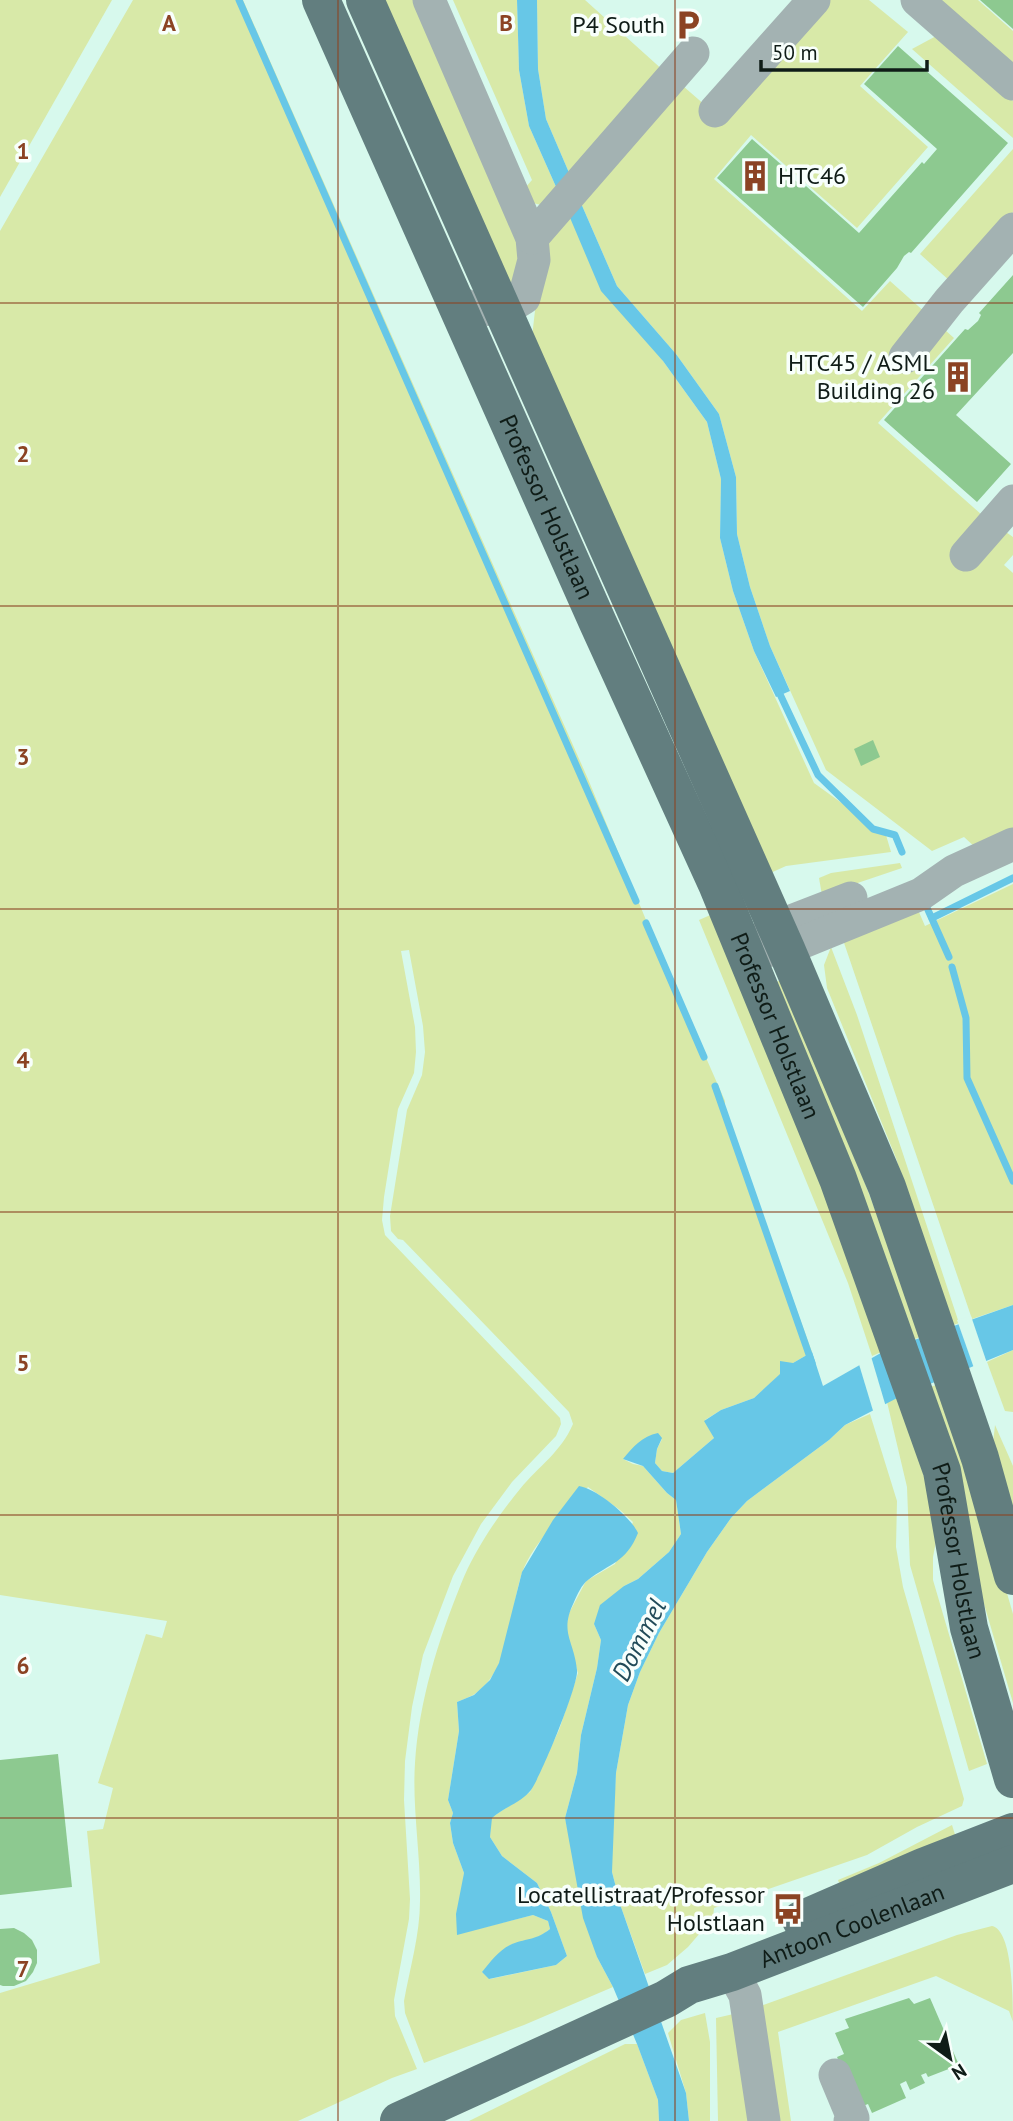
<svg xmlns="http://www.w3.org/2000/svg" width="1013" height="2121" viewBox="0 0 1013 2121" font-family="'PT Sans',sans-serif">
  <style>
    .green { fill: #d8e9a8; fill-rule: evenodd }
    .water { fill: #67c7e7 }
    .pier { fill: #d7f9ed }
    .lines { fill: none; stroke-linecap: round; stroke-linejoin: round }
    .stream { stroke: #67c7e7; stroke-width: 7 }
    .building { fill: #8dc990 }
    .minor { stroke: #a3b2b2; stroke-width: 33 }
    .major { stroke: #627e7f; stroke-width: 38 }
    .grid { fill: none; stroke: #8b4323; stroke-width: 2; stroke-opacity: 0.55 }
    .labels { text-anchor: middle; stroke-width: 7; stroke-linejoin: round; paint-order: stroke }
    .poi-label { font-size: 24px; fill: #0f1c17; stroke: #f8fffc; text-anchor: end }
    .street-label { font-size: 24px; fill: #0f1c17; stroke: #f8fffc }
    .water-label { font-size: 26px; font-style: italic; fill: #214b59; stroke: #f8fffc }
    .grid-label { font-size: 23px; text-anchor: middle; font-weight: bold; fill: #8b4323; stroke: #f8fffc; stroke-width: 7; stroke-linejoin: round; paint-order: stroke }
  </style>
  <rect width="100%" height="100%" fill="#d7f9ed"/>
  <!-- green -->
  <g class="green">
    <path d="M0 0H112L0 197Z"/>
    <path d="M133 0H243L588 779 653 937 725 1101V1112L812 1352 793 1363 754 1398 721 1410 705 1420 714 1438 673 1473 662 1471 655 1463 657 1449 662 1439 623 1459 633 1464 643 1466 667 1493 676 1500 681 1534 669 1552 638 1579 624 1586 594 1624 601 1640 597 1668 581 1735 577 1773 565 1818 597 1957 613 1987 524 2025 424 2063 405 2013 404 2001C410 1968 420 1934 420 1901 421 1855 412 1809 415 1763 419 1701 438 1641 461 1584 474 1551 497 1517 520 1489 539 1466 561 1452 573 1424L569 1412 403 1240 398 1239 391 1231 390 1216 407 1110 422 1075 425 1052 423 1026 409 950 401 951 415 1027 416 1052 414 1073 398 1109 384 1197 382 1220 385 1235 560 1418 561 1424 556 1436 512 1482 481 1524 453 1576 423 1655 412 1707 405 1761 404 1800 410 1899 409 1919 394 2000 395 2016 417 2069 392 2078 298 2121H0V1993L100 1963 87 1831 103 1829 113 1788 98 1783 146 1634 162 1638 167 1621 0 1595V231ZM588 1487 620 1510 633 1522 615 1564 586 1581 568 1615 566 1631 578 1673 559 1730 542 1766 530 1792 491 1818 490 1837 502 1856 537 1883 551 1912 567 1956 556 1965 490 1979 482 1972 510 1945 537 1939 550 1929 548 1921 533 1915 457 1934 464 1873 453 1843 450 1823 453 1813 448 1800 459 1731 457 1702C463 1699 471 1697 476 1693 512 1667 509 1612 522 1573 532 1543 567 1511 588 1487Z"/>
    <path d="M379 0H417L520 232V265L511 287Z"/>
    <path d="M453 0H517L519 70 529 126 557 189 541 205 533 203 525 188 532 180Z"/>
    <path d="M537 0H585L665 72 570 175 546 119 538 69Z"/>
    <path d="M822 0H869L908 32 860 86 928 147 857 228 751 135 714 179 862 311 890 281 954 338 878 423 982 515 1013 537V555L1004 565 1013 573V832L976 848 964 837 932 851 826 770 770 646 750 587 737 534 736 477 719 414 676 354 617 286 580 201 683 86 721 119Z"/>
    <path d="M934 0H978L1013 31V70Z"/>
    <path d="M938 35 1013 101V138L912 49Z"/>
    <path d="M1013 149V212L951 282 920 254Z"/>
    <path d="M568 213 663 361 707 422 721 479 720 538 733 591 754 651 814 783 886 835 891 852 786 866 766 875 531 346 543 240Z"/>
    <path d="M900 863 902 868 822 895 819 878 831 873Z"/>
    <path d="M1013 884V1305L972 1319 841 934 915 903 925 926Z"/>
    <path d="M715 913 886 1350 872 1356 848 1283 699 920Z"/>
    <path d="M831 947 857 1015 959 1323 950 1326 919 1237 896 1158 827 988 824 965Z"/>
    <path d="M787 978 923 1336 912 1340 776 982Z"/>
    <path d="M1013 1350V1412L1005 1411 987 1362Z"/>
    <path d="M939 1384 967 1455 1013 1614V1703L982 1597 930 1387Z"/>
    <path d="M903 1395 938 1531 933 1557V1580L987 1764 969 1771 910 1565 907 1487 887 1402Z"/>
    <path d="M870 1414 897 1501 896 1547 903 1587 964 1799 962 1806 917 1827 867 1855 714 1908 713 1918 688 1947 667 1965 645 1974 621 1907 612 1872 611 1854 616 1773 628 1705 640 1672 659 1633 707 1552 731 1518 747 1501 829 1440 845 1425Z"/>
    <path d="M995 1425 1013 1466V1531L991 1462Z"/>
    <path d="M952 1825 958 1844 839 1883 838 1880 879 1863Z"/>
    <path d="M992 1926C1013 1930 1013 2002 1013 2022L1009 2011 936 1976 778 2032 791 2121H775L758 2007 957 1935Z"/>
    <path d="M705 2013 710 2042V2121H689L686 2093 668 2033 681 2020Z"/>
    <path d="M738 2013 754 2121H718L716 2018Z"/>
    <path d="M625 2044H637L658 2100 659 2121H469Z"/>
  </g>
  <!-- water -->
  <g class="water">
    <path d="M517 0H537L538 69 546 119 570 175 557 189 529 126 519 70Z"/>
    <path d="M580 201 617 286 676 354 719 414 736 477 737 534 750 587 770 646 790 691 776 697 754 651 733 591 720 538 721 479 707 422 663 361 601 291 568 213Z"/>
    <path d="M1013 1305V1350L903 1395 845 1425 829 1440 747 1501 731 1518 707 1552 659 1633 640 1672 628 1705 616 1773 612 1872 621 1907 686 2093 689 2121H659L658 2100 637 2044 613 1987 597 1957 583 1918 565 1818 577 1773 581 1735 597 1668 601 1640 594 1624 600 1605 624 1586 638 1579 669 1552 681 1534 676 1500 667 1493 643 1466 623 1459C633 1447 642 1436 658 1433L662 1438 657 1449 655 1463 662 1471 673 1473 714 1438 704 1421 721 1410 754 1398 780 1374V1361L793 1363 812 1352 823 1386 886 1350Z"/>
    <path d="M579 1486C597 1489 630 1516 638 1533 626 1563 610 1563 588 1580 582 1584 577 1595 574 1602 559 1633 574 1640 577 1670 579 1684 541 1776 531 1790 522 1802 503 1808 492 1818L490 1837 502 1856 537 1883 551 1912 567 1956 556 1965 489 1979 482 1972C490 1962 500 1949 512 1944 528 1938 536 1940 550 1929L548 1921 533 1915 457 1935 456 1914 464 1873 453 1843 450 1823 453 1813 448 1800 459 1731 457 1702 474 1695 490 1680 499 1663 522 1572 553 1520Z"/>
  </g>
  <!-- pier -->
  <g class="pier">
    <path d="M971 1316 988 1366 975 1371 957 1320Z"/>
    <path d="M870 1353 886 1407 874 1414 858 1361Z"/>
  </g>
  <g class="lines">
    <!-- stream -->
    <g class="stream">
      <path d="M239 0 636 901"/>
      <path d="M778 690 818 775 873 829 895 835 902 852"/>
      <path d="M924 901 949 957"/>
      <path d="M932 918 1013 878"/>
      <path d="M646 923 704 1057"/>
      <path d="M952 967 966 1018 967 1078 1013 1181"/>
      <path d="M715 1086 812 1363"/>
    </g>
  </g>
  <!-- building -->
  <g class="building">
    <path d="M980 0H1013V29Z"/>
    <path d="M898 46 1008 143 911 253 909 252 904 256 897 268 863 307 717 178 752 139 791 173 789 175 804 188 806 186 859 233 922 162 924 164 937 149 864 84Z"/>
    <path d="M1013 275V353L956 415 1011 464 977 502 884 420 965 329 968 330 978 321 981 315 979 313Z"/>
    <path d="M873 740 880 757 861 766 854 749Z"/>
    <path d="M58 1754 72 1887 0 1895V1760Z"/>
    <path d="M14 1928 24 1933 32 1940 37 1950V1963L33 1972 26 1981 14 1986H3L0 1985V1929Z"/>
    <path d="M909 1998 914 2004 930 1998 959 2065 928 2077 926 2073 921 2075 925 2083 910 2090 906 2081 900 2084 906 2098 872 2113 868 2104 860 2107 851 2089 837 2057 844 2054 835 2033 849 2028 845 2019Z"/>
  </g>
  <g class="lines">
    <!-- minor -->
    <g class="minor">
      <path d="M429 0 532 238 534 260 524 298 503 311 470 307 454 300"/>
      <path d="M917 0 1013 84"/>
      <path d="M715 111 814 0"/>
      <path d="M532 238 693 53"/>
      <path d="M905 357 949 301 1013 229"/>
      <path d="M966 555 1013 501"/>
      <path d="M755 944 776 927 851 898"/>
      <path d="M761 951 786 949 921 894 954 871 1013 844"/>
      <path d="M732 1972 745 1995 764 2121"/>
      <path d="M835 2075 853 2118 850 2121"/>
    </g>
    <!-- major -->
    <g class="major">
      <path id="s1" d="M321 0 598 623 717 884 838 1179 942 1471 969 1628 1013 1779"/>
      <path d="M365 0 786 949 887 1187 980 1458 1013 1576"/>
      <path d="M801 1920 923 1867 1013 1832"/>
      <path id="s2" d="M399 2121 666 1999 689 1985 732 1972 1013 1864"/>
    </g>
  </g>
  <!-- grid -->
  <path class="grid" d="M338 0V2121M675 0V2121M0 303H1013M0 606H1013M0 909H1013M0 1212H1013M0 1515H1013M0 1818H1013"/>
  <!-- icons -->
  <defs>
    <symbol id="parking-bare" viewBox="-9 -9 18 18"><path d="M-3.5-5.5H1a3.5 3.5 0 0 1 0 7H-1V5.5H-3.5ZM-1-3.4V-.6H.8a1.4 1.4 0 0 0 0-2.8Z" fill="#8b4323" stroke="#f8fffc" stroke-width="2.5" paint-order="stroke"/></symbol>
    <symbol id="building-bare" viewBox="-9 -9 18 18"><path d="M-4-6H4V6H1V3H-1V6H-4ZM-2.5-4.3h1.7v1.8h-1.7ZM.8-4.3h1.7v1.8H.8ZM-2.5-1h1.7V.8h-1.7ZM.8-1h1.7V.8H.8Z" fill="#8b4323" stroke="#f8fffc" stroke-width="2.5" paint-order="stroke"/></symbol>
    <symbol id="bus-bare" viewBox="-9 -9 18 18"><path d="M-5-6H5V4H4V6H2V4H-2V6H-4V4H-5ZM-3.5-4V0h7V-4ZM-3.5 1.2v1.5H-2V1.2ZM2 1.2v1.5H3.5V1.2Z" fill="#8b4323" stroke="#f8fffc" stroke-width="2.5" paint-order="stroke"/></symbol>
  </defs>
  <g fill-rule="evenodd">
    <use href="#parking-bare" x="666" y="3" width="44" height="44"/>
    <use href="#building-bare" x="733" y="154" width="44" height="44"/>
    <use href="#building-bare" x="936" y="355" width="44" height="44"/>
    <use href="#bus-bare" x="766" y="1887" width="44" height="44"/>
  </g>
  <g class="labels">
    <!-- poi labels -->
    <g class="poi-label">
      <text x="665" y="33">P4 South</text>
      <text x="778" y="184" text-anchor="start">HTC46</text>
      <text x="935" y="371">HTC45 / ASML<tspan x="935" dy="28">Building 26</tspan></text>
      <text x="765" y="1903">Locatellistraat/Professor<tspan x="765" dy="28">Holstlaan</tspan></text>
    </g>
    <!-- street labels -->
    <g class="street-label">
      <text dy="8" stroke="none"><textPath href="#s1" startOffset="555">Professor Holstlaan</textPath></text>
      <text dy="8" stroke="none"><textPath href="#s1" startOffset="1122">Professor Holstlaan</textPath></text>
      <text dy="8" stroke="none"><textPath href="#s1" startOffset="1689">Professor Holstlaan</textPath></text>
      <text dy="8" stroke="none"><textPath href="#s2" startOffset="494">Antoon Coolenlaan</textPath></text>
    </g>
    <!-- water labels -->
    <g class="water-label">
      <text transform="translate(639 1640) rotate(-63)" y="9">Dommel</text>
    </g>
  </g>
  <g class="grid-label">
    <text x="169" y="31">A</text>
    <text x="506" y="31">B</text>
    <text x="23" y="159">1</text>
    <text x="23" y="462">2</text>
    <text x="23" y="765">3</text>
    <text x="23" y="1068">4</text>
    <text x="23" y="1371">5</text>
    <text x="23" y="1674">6</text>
    <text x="23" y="1977">7</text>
  </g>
  <!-- north arrow -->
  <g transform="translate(950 2058) rotate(147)" stroke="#f8fffc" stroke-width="5" paint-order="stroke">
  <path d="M0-5L12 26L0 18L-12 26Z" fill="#0f1c17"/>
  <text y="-10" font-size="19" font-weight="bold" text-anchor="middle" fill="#0f1c17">N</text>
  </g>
  <!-- scale -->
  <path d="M761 60v10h166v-10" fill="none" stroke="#0f1c17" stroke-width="3.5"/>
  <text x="772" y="60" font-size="21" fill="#0f1c17" stroke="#f8fffc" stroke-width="5" paint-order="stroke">50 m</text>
</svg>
